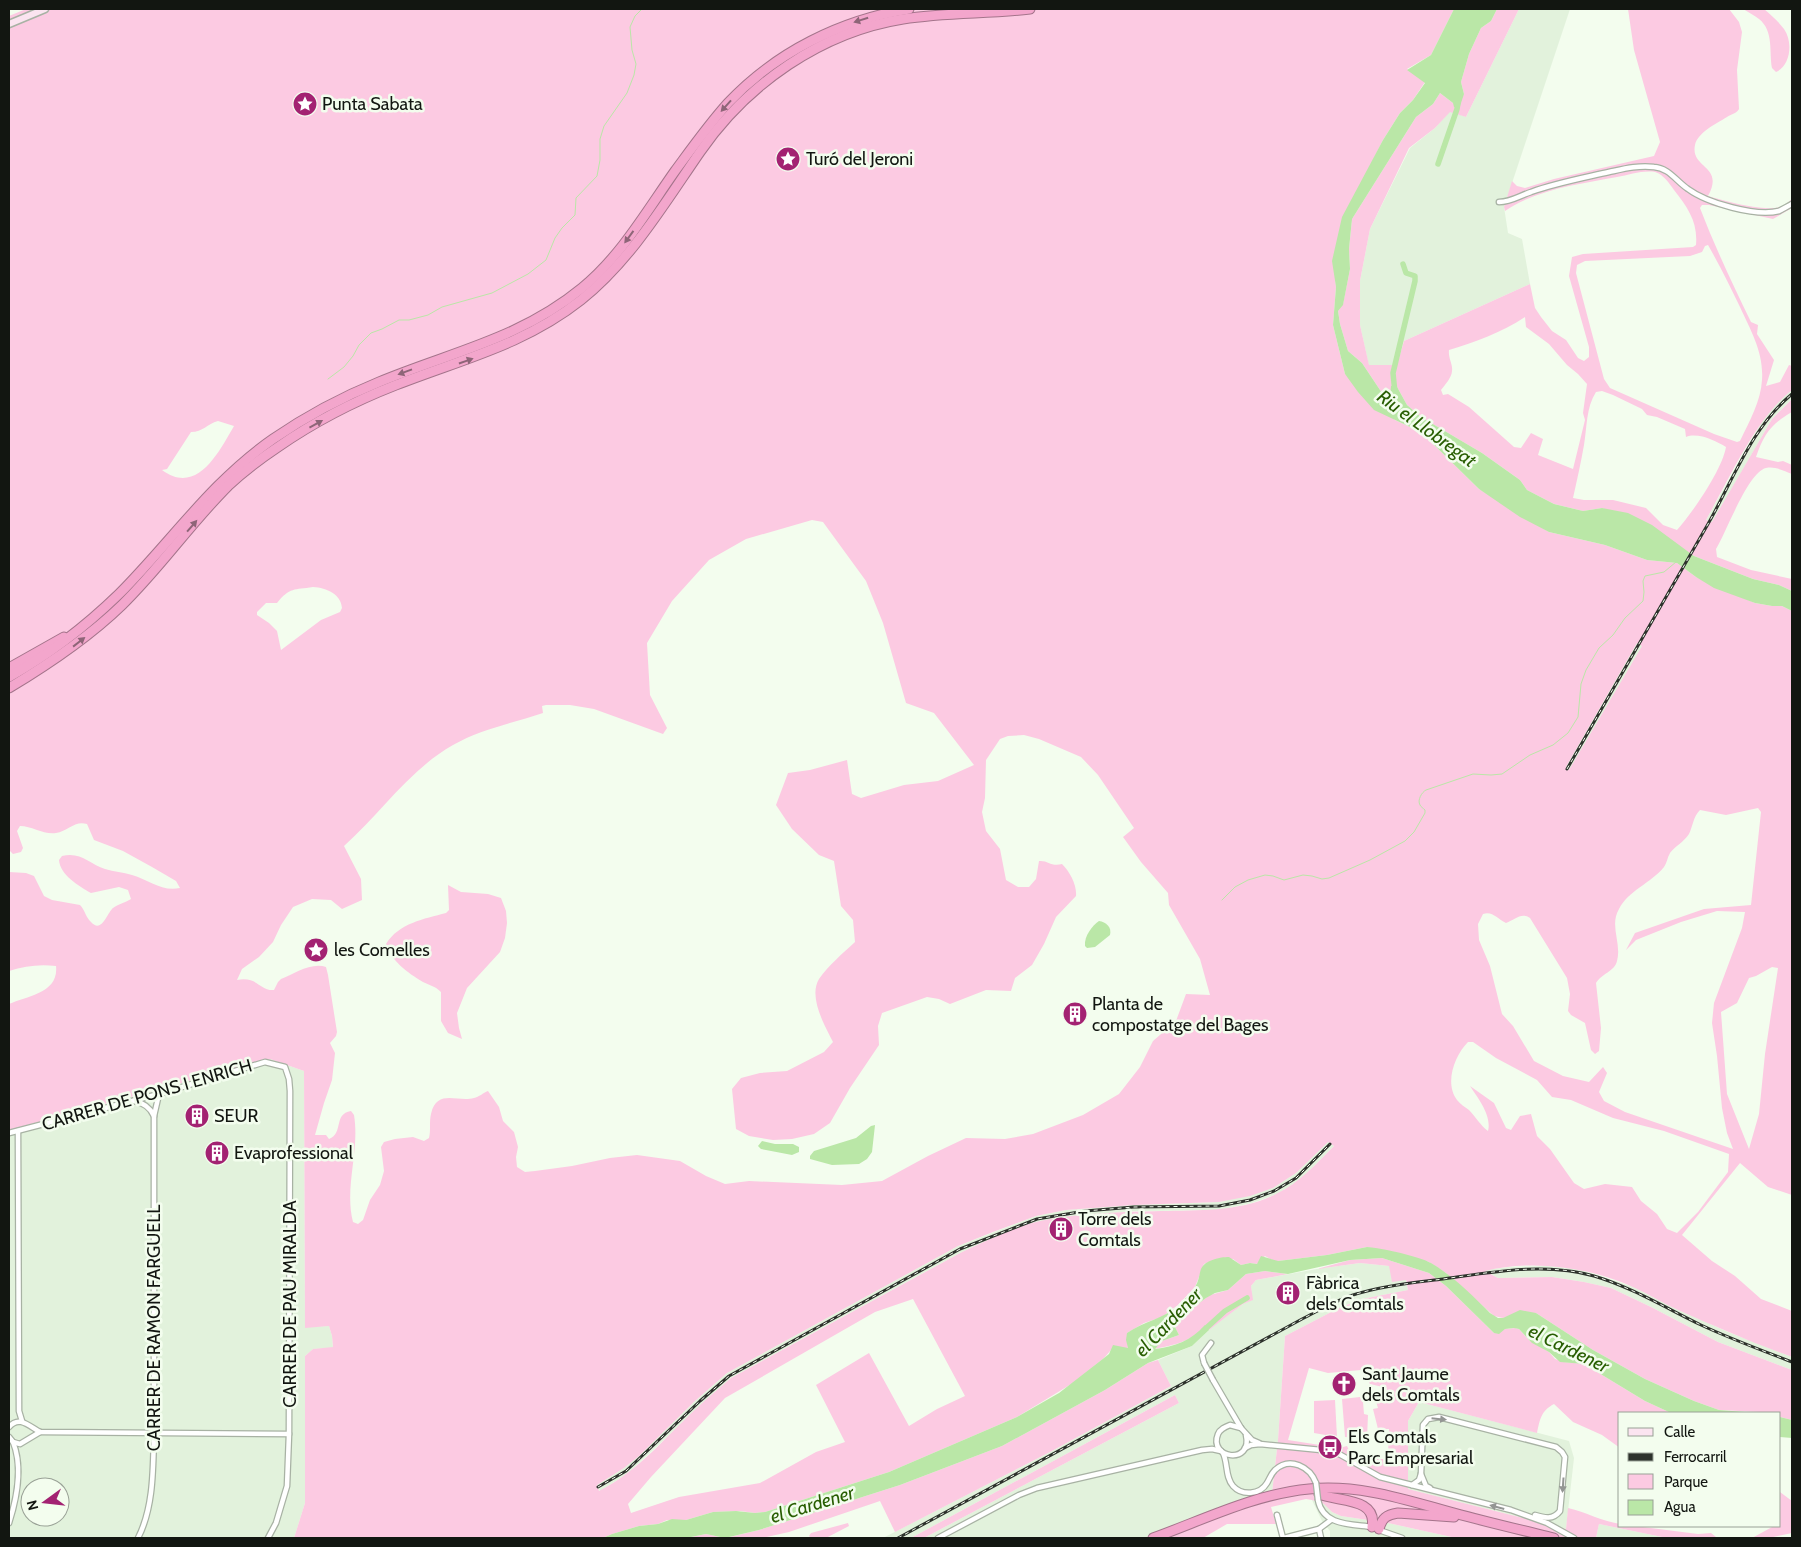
<svg xmlns="http://www.w3.org/2000/svg" width="1801" height="1547" viewBox="0 0 1801 1547" font-family="Cabin,sans-serif">
  <style>
    .built { fill: #e2f2dc; fill-rule: evenodd }
    .green { fill: #fccae2; fill-rule: evenodd }
    .water { fill: #bae7a7 }
    .lines { fill: none; stroke-linecap: round; stroke-linejoin: round }
    .stream { stroke: #bae7a7; stroke-width: 1 }
    .canal { stroke: #bae7a7; stroke-width: 5.5 }
    .street-casing { stroke: #a8b2a4; stroke-width: 7 }
    .secondary-casing { stroke: #a8b2a4; stroke-width: 9 }
    .highway-casing { stroke: #a4748b; stroke-width: 11 }
    .street { stroke: #fff; stroke-width: 4.5 }
    .secondary { stroke: #fbe4f0; stroke-width: 6 }
    .highway { stroke: #f3a6cc; stroke-width: 9 }
    .rail-casing { stroke: #2d322c; stroke-width: 3 }
    .rail { stroke: #f3fdee; stroke-width: 1; stroke-dasharray: 4; stroke-linecap: butt }
    .street-bridge-casing { stroke: #a8b2a4; stroke-width: 7; stroke-linecap: butt }
    .street-bridge { stroke: #fff; stroke-width: 4.5 }
    .oneway { fill: #8e6578 }
    .oneway2 { fill: #949694 }
    .labels { text-anchor: middle; stroke-width: 5; stroke-linejoin: round; paint-order: stroke }
    .poi-label { font-size: 18px; fill: #121611; stroke: #f3fdee; text-anchor: start }
    .street-label { font-size: 18px; fill: #121611; stroke: #f3fdee }
    .water-label { font-size: 19px; font-style: italic; fill: #285e02; stroke: #f3fdee }
  </style>
  <rect width="100%" height="100%" fill="#f3fdee"/>
  <!-- built -->
  <g class="built">
    <path d="M1519 9H1570L1504 207 1508 233 1522 239 1530 284 1404 341 1397 365 1369 366 1360 325V281L1370 229 1410 148 1435 128 1450 111 1466 117Z"/>
    <path d="M1792 390V399L1772 419 1712 523 1706 520 1765 416 1783 397Z"/>
    <path d="M1637 643 1643 645 1570 770 1566 767Z"/>
    <path d="M270 1059 304 1071 305 1327 329 1326 332 1336 333 1348 313 1349 305 1356V1503L294 1538H9V1130ZM30 1487H60V1517H30Z"/>
    <path d="M1328 1141 1334 1146 1300 1180 1277 1194 1252 1203 1219 1210 1133 1211 1068 1217 1038 1222 996 1237 962 1252 731 1378 627 1474 600 1491 597 1485 624 1468 639 1456 695 1401 727 1373 958 1246 1036 1216 1066 1210 1134 1205 1219 1202 1273 1188 1296 1173Z"/>
    <path d="M1360 1263 1389 1266 1406 1280 1408 1290 1362 1299 1339 1308 1285 1336 1278 1440 1272 1493 1246 1500 1144 1538H924L1179 1403 1175 1395 911 1538H883L1050 1452 1171 1386 1158 1360 1192 1346 1211 1328 1243 1304 1252 1300 1251 1286 1256 1280 1317 1269Z"/>
    <path d="M1547 1266 1578 1269 1634 1287 1670 1306 1728 1332 1792 1357V1370L1718 1342 1651 1307 1611 1288 1584 1282 1552 1277 1498 1278 1484 1270 1511 1267Z"/>
    <path d="M1419 1402 1569 1441 1574 1458 1566 1529 1408 1489V1421Z"/>
    <path d="M1312 1500 1325 1504 1332 1512 1341 1516 1388 1523 1456 1538H1330V1531L1322 1521Z"/>
    <path d="M1599 1524 1667 1538H1596Z"/>
  </g>
  <!-- green -->
  <g class="green">
    <path d="M26 9H1454L1431 55 1407 69 1425 82 1413 100 1400 113 1383 140 1365 176 1335 277 1336 287 1333 325 1345 374 1395 420 1410 427 1426 437 1479 489 1549 532 1605 545 1647 560 1677 563 1696 577 1755 603 1772 606H1782L1792 611V1195L1768 1187 1740 1163 1682 1235 1712 1261 1735 1276 1761 1299 1792 1311V1357C1753 1343 1714 1326 1676 1309 1662 1303 1649 1294 1635 1288 1590 1267 1533 1259 1485 1271L1498 1278 1552 1277 1584 1282 1611 1288 1651 1307 1718 1342 1792 1370V1420L1780 1417V1413L1719 1410 1694 1401 1645 1379 1593 1350 1536 1313 1503 1318 1494 1316 1446 1273 1429 1262 1400 1254 1367 1247 1327 1255 1278 1261H1274L1265 1256 1257 1264 1250 1263 1241 1265 1233 1259 1214 1260 1204 1264 1195 1287 1178 1305 1162 1317 1144 1323 1127 1333 1128 1349 1111 1350 1104 1358 1073 1383 1017 1417 889 1472 765 1512 755 1513 740 1511 713 1512 686 1520H667L658 1524 639 1526 612 1534 603 1538H294L305 1503V1356L313 1349 333 1347 332 1336 329 1326 305 1328 304 1071 270 1059 9 1130V1004C27 996 59 993 56 966 39 964 25 966 9 971V872L26 873 34 876 44 896 52 900 80 905C85 910 86 918 91 922 102 934 107 913 113 908 118 904 125 903 131 899L128 890 119 887 91 893C79 886 60 875 59 860L62 856C80 851 90 864 105 869 114 872 123 872 132 875 149 880 162 892 180 888L176 881 152 867 123 851 94 840 87 824C75 820 68 831 56 833 44 835 32 826 20 826L17 831 23 848 21 852 13 854 9 850V16ZM218 421 234 426C219 452 197 496 162 470L167 469 191 432C203 432 207 424 218 421ZM812 520 823 522 866 581 883 623 906 703 934 713 974 765 938 781 904 785 861 798 852 794 847 760 810 770 788 773 776 805 792 829 819 855 834 861 841 906 853 920 855 942C843 953 829 965 819 979 808 997 825 1026 833 1042L824 1052 787 1071 760 1073 741 1078 732 1089 736 1129 749 1136 773 1140 792 1139 814 1134 830 1123 850 1088 879 1045 878 1026 882 1013 927 997 939 999 950 1004 986 990 1011 991 1015 978 1032 965 1044 944 1056 917 1076 896C1077 885 1070 872 1062 864 1051 867 1048 860 1039 861L1036 879 1029 887H1018L1006 880 1000 849 986 831 982 812 985 798 986 760 1000 739 1008 736 1024 735 1039 739 1081 757 1098 775 1134 828 1123 837 1141 862 1168 893 1169 905 1200 959 1210 995 1186 994 1176 1021 1153 1041 1140 1067 1119 1094 1083 1115 1033 1134 1005 1139 966 1138 928 1156 882 1181 842 1185 749 1181 725 1184 706 1176 680 1161 637 1155 610 1158 572 1166 535 1171 525 1172 517 1167 516 1157 518 1147 514 1132 503 1121 499 1107 488 1091C483 1093 479 1097 474 1098 458 1103 437 1088 431 1114 429 1122 431 1130 429 1138L424 1141 413 1137 395 1139 384 1142 381 1147 384 1171 380 1185 370 1200 363 1220 358 1224 353 1222C344 1187 360 1151 354 1115L351 1111C333 1114 344 1133 329 1139L326 1135H315L324 1103 332 1080 335 1053 330 1043 336 1036 337 1032 328 975 326 967C311 962 294 974 281 979L278 982 274 990C259 991 258 976 237 980L242 969 259 957 273 942 281 925 293 907 312 899 331 900 342 909 362 900 361 879 344 846C381 813 409 770 453 745 481 729 513 723 543 713L542 706 546 705H570L594 709 663 734 667 728 650 695 647 643 672 601 709 560 746 539ZM313 587C327 588 341 594 342 608L340 612 321 620 281 650 277 631 269 623 257 615V612L266 603H277C290 587 294 590 313 587ZM1637 643 1642 646 1569 770 1566 767ZM1758 808 1761 812 1751 905 1704 909 1635 933 1626 950 1636 940 1681 922 1717 911 1745 912 1742 928 1714 1003 1712 1023 1717 1056 1722 1108 1727 1133 1733 1149 1625 1112 1604 1101 1599 1092 1607 1073 1603 1067 1589 1082 1563 1076 1534 1061 1513 1026 1502 1014 1490 966 1479 940 1478 924 1483 914C1493 911 1497 919 1506 923 1515 920 1521 912 1530 918L1567 978 1570 994 1568 1011 1571 1015 1585 1023 1591 1050 1595 1054 1599 1051 1601 1028 1596 983C1601 974 1615 971 1617 961 1622 943 1609 926 1619 909 1628 891 1651 883 1664 867 1667 863 1667 858 1670 853 1675 846 1684 842 1689 834 1693 826 1693 817 1700 810L1726 815ZM1772 967 1778 968 1765 1054 1759 1114 1749 1149 1727 1094 1721 1012 1737 1003 1749 978 1756 976ZM1468 1042H1473L1496 1058 1537 1080 1552 1097 1571 1100 1613 1118 1664 1131 1729 1154 1728 1172 1698 1212 1677 1233 1667 1229 1657 1214 1641 1201 1632 1187 1605 1184 1584 1189 1574 1183 1550 1149 1537 1136 1531 1114 1520 1116 1511 1130 1506 1128 1494 1103 1470 1086C1478 1098 1492 1116 1488 1131 1480 1125 1476 1117 1469 1110 1465 1107 1460 1104 1457 1100 1444 1083 1455 1055 1468 1042ZM1328 1142 1334 1146C1316 1164 1299 1183 1276 1194 1240 1212 1200 1210 1161 1211 1121 1212 1079 1213 1040 1221 1013 1227 987 1241 962 1252L731 1378C721 1387 709 1396 699 1406 667 1435 639 1471 599 1491L597 1485 624 1468 639 1456 695 1401 727 1373 958 1246 993 1232 1036 1216 1066 1210 1134 1205 1219 1202 1250 1196 1273 1188 1296 1173ZM913 1299 965 1396 937 1409 909 1426 869 1353 816 1385 845 1442 816 1452 760 1483 679 1497 631 1513 628 1504 651 1477 725 1398 875 1312Z"/>
    <path d="M1497 9H1519L1466 117 1450 112 1435 128 1409 148 1370 229 1360 281V325L1369 365H1397L1404 341 1530 284 1535 308 1541 317 1552 331 1566 340 1578 358 1584 361 1589 357V347L1569 276 1572 257 1583 254 1693 247 1696 245C1698 222 1688 208 1674 190 1669 183 1664 175 1655 172 1643 170 1629 175 1617 177 1580 184 1537 189 1505 211L1504 207 1512 181 1517 186 1525 188 1554 179 1654 156 1660 142 1634 50 1628 9H1729L1739 22 1742 32 1737 70 1739 109C1736 114 1731 114 1727 117 1716 124 1698 132 1695 145 1690 169 1725 165 1708 196 1725 201 1766 213 1783 206 1786 205 1789 201 1792 199V208L1773 219 1709 205H1702L1700 208C1715 247 1733 285 1751 322L1758 325 1757 334 1774 360 1766 386 1780 382 1789 365 1792 366V390C1755 419 1730 478 1706 520L1712 522 1772 419 1792 399V412C1771 424 1764 434 1756 457L1778 462 1783 461 1792 465V474C1784 471 1775 466 1766 468 1748 472 1726 533 1716 549L1717 557 1751 570 1792 579V591L1779 585 1753 579 1694 556 1682 548 1602 508 1583 511 1554 504 1527 490 1520 480 1482 453 1421 417 1407 405 1396 385 1391 397 1384 396 1362 363 1348 351 1340 324 1338 311 1343 304 1350 269 1349 249 1352 219 1416 117 1433 104 1440 93 1453 103 1464 94 1461 82 1469 54 1481 28 1491 21ZM1708 245C1720 266 1730 286 1740 307 1751 331 1764 353 1762 380 1761 401 1749 422 1740 441L1737 442 1714 434 1610 388 1604 379 1576 273 1577 265 1585 261 1690 256 1702 252 1705 246ZM1525 317 1526 327 1549 344 1567 365 1578 374 1587 384 1583 413 1585 420 1573 469 1538 455 1543 439 1531 433 1521 448 1514 447 1469 407 1448 394 1443 395 1441 390C1445 385 1452 377 1452 371 1453 364 1448 358 1449 350 1475 342 1501 333 1525 317ZM1602 391 1613 395 1642 409 1647 415 1657 417 1685 429 1686 437C1698 432 1716 441 1726 447 1722 470 1693 512 1677 530L1663 525 1646 508 1613 500H1584L1573 498C1577 480 1581 462 1584 445 1587 428 1586 407 1596 392Z"/>
    <path d="M1743 9H1764C1771 15 1778 21 1784 29 1793 41 1791 66 1776 72L1772 68C1769 52 1774 31 1759 19 1754 15 1748 12 1743 9Z"/>
    <path d="M448 885 461 892 488 894 501 898 506 911 507 923 505 938 500 952 467 988 457 1013 459 1028 462 1039 448 1033 441 1021V992C435 986 429 985 423 982 408 973 391 961 386 944 399 923 424 919 446 913L449 910Z"/>
    <path d="M1382 1258 1429 1273 1446 1286 1494 1333 1505 1329 1515 1328 1519 1329 1529 1340 1549 1352 1555 1359 1564 1362 1584 1364 1645 1401 1671 1413H1620V1448L1602 1435 1573 1422 1554 1404C1541 1411 1540 1419 1537 1433L1419 1402 1408 1421V1489L1566 1529 1568 1508C1586 1512 1601 1521 1620 1524V1526H1635L1698 1534 1711 1533 1716 1537 1725 1538H1667L1599 1524 1596 1538H1456L1388 1523 1341 1516 1332 1512 1324 1504 1312 1500 1306 1499 1271 1507 1276 1524H1227L1203 1538H1144L1246 1500 1272 1493 1278 1440 1285 1336 1339 1308 1362 1299 1408 1290 1406 1280 1392 1282 1389 1266 1360 1263 1317 1269 1350 1260ZM1309 1368 1328 1373 1361 1370V1373L1364 1374 1370 1384 1387 1388 1386 1391 1372 1390 1367 1392 1370 1400 1375 1398 1378 1408 1373 1409 1378 1429H1389L1388 1457 1383 1459H1367L1366 1463 1350 1452 1347 1446 1339 1448 1288 1440Z"/>
    <path d="M1265 1271 1288 1274 1256 1280 1251 1286 1253 1300 1243 1304 1209 1330 1205 1326C1190 1342 1175 1345 1154 1349L1162 1341 1179 1335 1175 1327 1179 1318 1210 1295 1228 1290 1246 1274Z"/>
    <path d="M1158 1360 1171 1386 1050 1452 895 1532 880 1501 789 1532 762 1538H686L706 1534 720 1537H730L759 1530 900 1485 1002 1446 1105 1390 1148 1363Z"/>
    <path d="M1175 1395 1179 1403 924 1538H911Z"/>
    <path d="M1360 1397 1363 1402 1364 1414 1368 1415 1367 1438 1345 1437 1342 1399Z"/>
    <path d="M1335 1400 1337 1437 1314 1433V1401Z"/>
    <path d="M1780 1492 1792 1501V1533L1769 1538H1752L1774 1526H1780Z"/>
    <path d="M848 1523 849 1526 826 1538H811L809 1536 811 1533Z"/>
  </g>
  <!-- water -->
  <g class="water">
    <path d="M1454 9H1497L1491 21 1481 28 1469 54 1461 82 1464 94 1459 109 1454 107 1453 103 1440 93 1433 104 1416 117 1352 219 1349 249 1350 269 1343 305 1338 311 1340 324 1348 351 1362 363 1384 396 1390 397 1391 386 1396 385 1407 405 1421 417 1482 453 1520 480 1527 490 1554 504 1583 511 1602 508 1628 513 1652 525 1694 556 1753 579 1779 585 1792 591V611L1782 606H1772L1755 603 1714 588 1696 577 1677 563 1647 560 1605 545 1549 532 1520 517 1479 489 1426 437 1410 427 1374 410 1358 392 1345 374 1333 325 1336 287 1332 261 1342 217 1383 140 1400 113 1413 100 1425 83 1407 70 1431 55Z"/>
    <path d="M1099 921C1106 922 1112 927 1110 935L1095 947 1087 948 1085 946C1084 936 1092 926 1099 921Z"/>
    <path d="M875 1125 872 1152 867 1159 859 1164 832 1165 810 1159V1156L814 1151 856 1138 871 1126Z"/>
    <path d="M762 1141 775 1144H793L799 1147V1152L792 1155 761 1149 758 1146Z"/>
    <path d="M1367 1247C1382 1248 1418 1256 1431 1263 1453 1276 1472 1295 1490 1313L1498 1318H1503L1520 1310 1536 1313 1593 1350 1645 1379 1694 1401 1719 1410 1758 1413H1671L1645 1401 1584 1364 1560 1362 1549 1352 1532 1343 1519 1329 1514 1328 1505 1329 1499 1334 1494 1333 1446 1286 1429 1273 1382 1258 1350 1260 1288 1274 1265 1271 1246 1274 1228 1290 1215 1293 1206 1298 1179 1318 1175 1327 1179 1335 1162 1341 1155 1349C1174 1347 1192 1340 1205 1325L1209 1330 1192 1346 1148 1363 1105 1390 1002 1446 900 1485 759 1530 725 1538 706 1534 686 1538H603L612 1534 639 1526 658 1524 672 1519 686 1520 713 1512 736 1511 755 1513 765 1512 889 1472 1017 1417 1059 1393 1104 1358 1109 1354 1113 1345 1128 1348 1126 1340 1127 1333C1144 1321 1164 1319 1179 1305 1184 1299 1191 1294 1195 1287 1199 1281 1199 1275 1201 1269 1205 1260 1220 1257 1229 1257L1241 1265 1250 1263 1257 1264 1261 1256 1278 1261 1327 1255Z"/>
    <path d="M1780 1417 1792 1420V1438L1780 1437Z"/>
  </g>
  <g class="lines">
    <!-- stream -->
    <g class="stream">
      <path d="M328 379 344 367 353 356 359 345 371 333 382 329 399 320H409L428 315 442 307 492 293 528 274 546 260 555 238 562 228 575 215 576 198 597 176 600 160V139L604 126 627 93 634 75 636 64 632 50 630 27 635 16 642 9"/>
      <path d="M1222 900 1235 887 1248 880 1265 875 1273 876 1284 880 1303 875 1312 876 1322 879 1329 878 1370 860 1405 841 1414 832 1425 813V810C1423 808 1421 807 1420 805 1417 800 1422 792 1426 790L1473 774 1491 775 1502 774 1530 755 1553 745 1568 733 1578 717 1581 684 1586 670 1599 648 1613 635 1625 618 1643 601 1644 592 1643 581 1645 576 1664 572 1676 562"/>
    </g>
    <!-- canal -->
    <g class="canal">
      <path d="M1438 164 1457 109 1458 103"/>
      <path d="M1395 393 1393 373 1415 281V276L1406 273 1403 264"/>
      <path d="M1203 1331 1225 1311 1247 1298"/>
    </g>
    <defs>
      <g id="street">
        <path d="M1499 202C1511 202 1519 196 1531 192 1556 183 1583 178 1609 172 1623 169 1638 165 1654 167 1669 168 1676 181 1688 189 1707 203 1756 217 1779 211 1783 209 1788 206 1792 204"/>
        <path d="M134 1101C144 1103 150 1107 154 1116"/>
        <path d="M18 1131 19 1411 22 1421"/>
        <path d="M9 1133 159 1094 265 1062 285 1067 289 1079 290 1091 289 1434 287 1486 276 1523 268 1538"/>
        <path d="M1204 1363 1202 1355 1211 1343"/>
        <path d="M1213 1380 1241 1428 1252 1440 1259 1443"/>
        <path d="M9 1427C19 1415 29 1426 40 1432L289 1434"/>
        <path d="M1241 1428 1230 1425C1225 1427 1220 1429 1218 1434 1208 1459 1253 1465 1246 1435"/>
        <path d="M9 1437 13 1442 20 1444 40 1432"/>
        <path d="M1245 1448 1251 1445 1260 1444 1321 1450 1339 1454 1380 1477 1511 1510 1547 1523 1574 1538"/>
        <path d="M1223 1453C1228 1463 1225 1477 1233 1486 1242 1496 1260 1495 1267 1483 1270 1478 1271 1474 1275 1470 1290 1456 1310 1467 1316 1483"/>
        <path d="M1421 1474 1426 1486 1430 1488"/>
        <path d="M1412 1485 1419 1480 1421 1474 1423 1425 1428 1419 1439 1417 1556 1447 1562 1452 1565 1457 1560 1511C1553 1520 1545 1518 1535 1515"/>
        <path d="M1318 1500C1323 1526 1351 1524 1372 1527"/>
        <path d="M1277 1515 1283 1538"/>
        <path d="M9 1523C17 1498 23 1467 13 1442"/>
        <path d="M1319 1529 1321 1538"/>
        <path d="M1379 1530 1402 1538"/>
        <path d="M138 1538C154 1507 153 1467 154 1433V1116L159 1094"/>
        <path d="M938 1538 1019 1495 1037 1488 1202 1450 1212 1449 1221 1451"/>
        <path d="M1284 1538 1319 1529 1331 1520"/>
      </g>
      <path id="secondary" d="M9 24 45 9"/>
      <g id="highway">
        <path d="M9 668 64 637"/>
        <path d="M9 677C50 654 85 627 119 594 171 542 211 482 273 439 305 417 342 397 379 382 451 352 520 339 582 288 621 256 646 212 675 171 692 148 709 124 728 103 776 52 841 20 909 9"/>
        <path d="M9 688C49 664 88 638 122 605 160 568 190 524 228 486 243 472 260 459 278 447 314 422 355 401 396 385 462 359 524 345 581 300 631 260 664 204 700 152 747 84 821 32 903 19 945 12 988 14 1030 9"/>
        <path d="M1319 1494C1337 1502 1378 1497 1372 1527"/>
        <path d="M1379 1529C1382 1518 1386 1515 1398 1513L1454 1517"/>
        <path d="M1153 1538C1203 1520 1255 1494 1309 1489 1360 1484 1406 1500 1454 1513 1487 1522 1521 1530 1554 1538"/>
      </g>
    </defs>
    <!-- street casing -->
    <use href="#street" class="street-casing"/>
    <!-- secondary casing -->
    <use href="#secondary" class="secondary-casing"/>
    <!-- highway casing -->
    <use href="#highway" class="highway-casing"/>
    <!-- street -->
    <use href="#street" class="street"/>
    <!-- secondary -->
    <use href="#secondary" class="secondary"/>
    <!-- highway -->
    <use href="#highway" class="highway"/>
    <defs>
      <g id="rail">
        <path d="M1567 769C1614 687 1661 606 1708 524 1733 480 1752 427 1792 394"/>
        <path d="M598 1487 626 1471 700 1401 729 1376 960 1249 1037 1219 1085 1211 1134 1207 1219 1206 1250 1200 1274 1191 1296 1178 1330 1144"/>
        <path d="M898 1538 1302 1319C1318 1311 1333 1302 1350 1296 1380 1286 1412 1283 1443 1279 1493 1272 1545 1262 1594 1276 1631 1287 1666 1308 1701 1325 1731 1339 1761 1350 1792 1362"/>
      </g>
    </defs>
    <!-- rail casing -->
    <use href="#rail" class="rail-casing"/>
    <!-- rail -->
    <use href="#rail" class="rail"/>
    <defs>
      <g id="street-bridge">
        <path d="M1204 1363 1213 1380"/>
        <path d="M1316 1483 1318 1500"/>
      </g>
    </defs>
    <!-- street-bridge casing -->
    <use href="#street-bridge" class="street-bridge-casing"/>
    <!-- street-bridge -->
    <use href="#street-bridge" class="street-bridge"/>
  </g>
  <!-- one-way arrows -->
  <defs><path id="oneway-solid" d="M-6-.8H1V-3.2L6.5 0L1 3.2V.8H-6Z" transform="scale(1.25)"/></defs>
  <g class="oneway">
    <use href="#oneway-solid" transform="translate(861 20) rotate(163)"/>
    <use href="#oneway-solid" transform="translate(726 106) rotate(132)"/>
    <use href="#oneway-solid" transform="translate(629 237) rotate(126)"/>
    <use href="#oneway-solid" transform="translate(466 361) rotate(-19)"/>
    <use href="#oneway-solid" transform="translate(405 372) rotate(160)"/>
    <use href="#oneway-solid" transform="translate(316 424) rotate(-29)"/>
    <use href="#oneway-solid" transform="translate(192 526) rotate(-49)"/>
    <use href="#oneway-solid" transform="translate(79 642) rotate(-38)"/>
  </g>
  <g class="oneway2">
    <use href="#oneway-solid" transform="translate(1439 1419) rotate(6)"/>
    <use href="#oneway-solid" transform="translate(1563 1485) rotate(94)"/>
    <use href="#oneway-solid" transform="translate(1497 1507) rotate(-165)"/>
  </g>
  <!-- icons -->
  <defs>
    <symbol id="sight-disc" viewBox="-11 -11 22 22"><circle r="9.5" fill="#a32272" stroke="#f3fdee"/><path d="M0-6L1.8-2.2L6-1.7L2.9 1.2L3.7 5.4L0 3.3L-3.7 5.4L-2.9 1.2L-6-1.7L-1.8-2.2Z" fill="#fff"/></symbol>
    <symbol id="building-disc" viewBox="-11 -11 22 22"><circle r="9.5" fill="#a32272" stroke="#f3fdee"/><path d="M-4-6H4V6H1V3H-1V6H-4ZM-2.5-4.3h1.7v1.8h-1.7ZM.8-4.3h1.7v1.8H.8ZM-2.5-1h1.7V.8h-1.7ZM.8-1h1.7V.8H.8Z" fill="#fff"/></symbol>
    <symbol id="church-disc" viewBox="-11 -11 22 22"><circle r="9.5" fill="#a32272" stroke="#f3fdee"/><path d="M-1.2-6h2.4v3.5h3.3v2.4h-3.3V6h-2.4V-.1h-3.3v-2.4h3.3Z" fill="#fff"/></symbol>
    <symbol id="bus-disc" viewBox="-11 -11 22 22"><circle r="9.5" fill="#a32272" stroke="#f3fdee"/><path d="M-5-6H5V4H4V6H2V4H-2V6H-4V4H-5ZM-3.5-4V0h7V-4ZM-3.5 1.2v1.5H-2V1.2ZM2 1.2v1.5H3.5V1.2Z" fill="#fff"/></symbol>
  </defs>
  <g fill-rule="evenodd">
    <use href="#sight-disc" x="291" y="90" width="28" height="28"/>
    <use href="#sight-disc" x="774" y="145" width="28" height="28"/>
    <use href="#sight-disc" x="302" y="936" width="28" height="28"/>
    <use href="#building-disc" x="1061" y="1000" width="28" height="28"/>
    <use href="#building-disc" x="183" y="1102" width="28" height="28"/>
    <use href="#building-disc" x="203" y="1139" width="28" height="28"/>
    <use href="#building-disc" x="1047" y="1215" width="28" height="28"/>
    <use href="#building-disc" x="1274" y="1279" width="28" height="28"/>
    <use href="#church-disc" x="1330" y="1370" width="28" height="28"/>
    <use href="#bus-disc" x="1316" y="1433" width="28" height="28"/>
  </g>
  <g class="labels">
    <!-- poi labels -->
    <g class="poi-label">
      <text x="322" y="110">Punta Sabata</text>
      <text x="806" y="165">Turó del Jeroni</text>
      <text x="334" y="956">les Comelles</text>
      <text x="1092" y="1010">Planta de<tspan x="1092" dy="21">compostatge del Bages</tspan></text>
      <text x="214" y="1122">SEUR</text>
      <text x="234" y="1159">Evaprofessional</text>
      <text x="1078" y="1225">Torre dels<tspan x="1078" dy="21">Comtals</tspan></text>
      <text x="1306" y="1289">Fàbrica<tspan x="1306" dy="21">dels Comtals</tspan></text>
      <text x="1362" y="1380">Sant Jaume<tspan x="1362" dy="21">dels Comtals</tspan></text>
      <text x="1348" y="1443">Els Comtals<tspan x="1348" dy="21">Parc Empresarial</tspan></text>
    </g>
    <!-- street labels -->
    <g class="street-label">
      <text transform="translate(147 1095) rotate(-16)" y="6">CARRER DE PONS I ENRICH</text>
      <text transform="translate(290 1304) rotate(-90)" y="6">CARRER DE PAU MIRALDA</text>
      <text transform="translate(154 1328) rotate(-90)" y="6">CARRER DE RAMON FARGUELL</text>
    </g>
    <!-- water labels -->
    <g class="water-label">
      <text transform="translate(1427 428) rotate(36)" y="7">Riu el Llobregat</text>
      <text transform="translate(1168 1322) rotate(-46)" y="7">el Cardener</text>
      <text transform="translate(1569 1348) rotate(26)" y="7">el Cardener</text>
      <text transform="translate(812 1504) rotate(-17)" y="7">el Cardener</text>
    </g>
  </g>
  <!-- border -->
  <rect width="1801" height="1547" fill="none" stroke="#121611" stroke-width="20"/>
  <!-- legend -->
  <rect x="1618" y="1412" width="162" height="115" fill="#f3fdee" stroke="#99a196"/>
  <rect x="1628" y="1428" width="25" height="8" fill="#fbe4f0" stroke="#99a196"/>
  <text x="1664" y="1437" font-size="15" fill="#121611">Calle</text>
  <rect x="1628" y="1453" width="25" height="8" fill="#2d322c" stroke="#99a196"/>
  <text x="1664" y="1462" font-size="15" fill="#121611">Ferrocarril</text>
  <rect x="1628" y="1474" width="25" height="15" fill="#fccae2" stroke="#99a196"/>
  <text x="1664" y="1487" font-size="15" fill="#121611">Parque</text>
  <rect x="1628" y="1500" width="25" height="15" fill="#bae7a7" stroke="#99a196"/>
  <text x="1664" y="1512" font-size="15" fill="#121611">Agua</text>
  <!-- north arrow -->
  <g transform="translate(45 1502) rotate(255)"><circle r="24" fill="#f3fdee" stroke="#99a196"/>
  <path d="M0-4L9 19L0 12L-9 19Z" fill="#a32272"/>
  <text y="-8" font-size="14" font-weight="bold" text-anchor="middle" fill="#121611">N</text>
  </g>
</svg>
